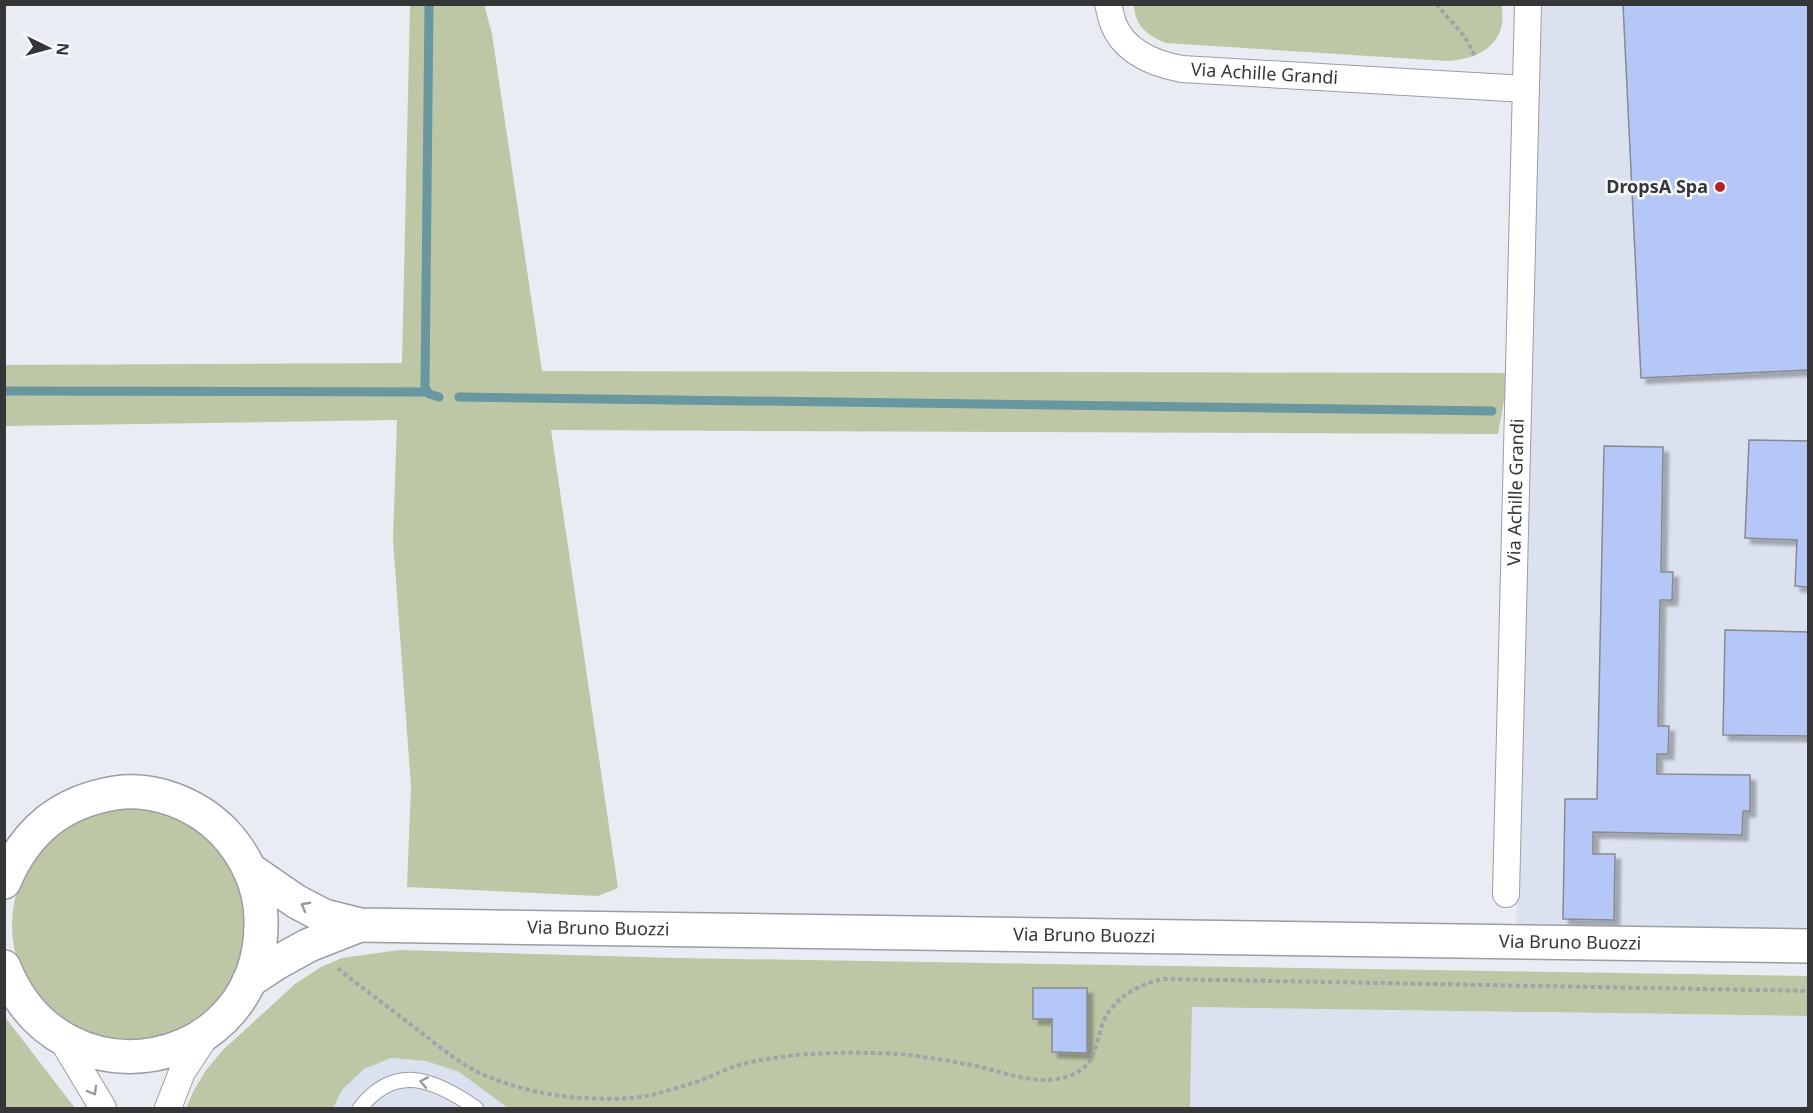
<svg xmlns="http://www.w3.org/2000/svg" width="1813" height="1113" viewBox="0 0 1813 1113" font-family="'Noto Sans',sans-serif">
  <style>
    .built { fill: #dbe1ee }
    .green { fill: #bdc7a5 }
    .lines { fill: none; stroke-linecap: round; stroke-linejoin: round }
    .stream { stroke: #6897a0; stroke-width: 9 }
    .building { fill: #b4c7f6; stroke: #878a90; stroke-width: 1.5; filter: url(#shadow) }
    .lane-casing { stroke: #9a9da3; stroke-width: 16 }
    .street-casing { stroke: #9a9da3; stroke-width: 28 }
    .secondary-casing { stroke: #9a9da3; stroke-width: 36 }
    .path { stroke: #a2a4a9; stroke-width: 4; stroke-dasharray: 4.5 3; stroke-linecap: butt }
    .lane { stroke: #fff; stroke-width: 14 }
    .street { stroke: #fff; stroke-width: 26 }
    .secondary { stroke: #fff; stroke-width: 33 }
    .oneway { stroke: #9a9a9c }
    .poi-dot { fill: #b32229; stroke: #f8fafe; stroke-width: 2 }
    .labels { text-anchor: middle; stroke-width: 5; stroke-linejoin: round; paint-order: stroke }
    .street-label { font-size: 18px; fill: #343638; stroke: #f8fafe }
    .poi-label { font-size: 18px; font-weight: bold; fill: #343638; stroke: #f8fafe; text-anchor: end }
  </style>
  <defs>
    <filter id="shadow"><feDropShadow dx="5.5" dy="5.5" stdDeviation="1.5" flood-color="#0004"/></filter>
  </defs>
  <rect width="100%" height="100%" fill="#eaecf3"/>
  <!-- built -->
  <g class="built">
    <path d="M1534 5H1808V930L1516 935Z"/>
    <path d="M1192 1007 1808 1016V1108H1190Z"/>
    <path d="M391 1058 426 1061 459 1072 508 1108H333L342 1090 364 1069Z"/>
  </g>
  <!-- green -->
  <g class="green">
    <path d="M484 4 492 34 542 371 1509 373 1498 434 551 430 618 888 598 896 407 887 411 786 393 540 397 420 5 426 4 365 402 363 410 5Z"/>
    <path d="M1134 5H1502C1502 11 1503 18 1502 24 1497 51 1470 60 1447 61L1166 43C1148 36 1135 26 1134 5Z"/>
    <circle cx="130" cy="925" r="118"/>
    <path d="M399 950 677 958 1808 976V1016L1192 1007 1190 1108H508L459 1072 426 1061 391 1058 364 1069 342 1090 333 1108H186L193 1092 206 1070 223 1050 295 984 321 967 342 958Z"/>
    <path d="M5 1017 75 1108H5Z"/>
  </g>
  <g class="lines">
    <!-- stream -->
    <g class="stream">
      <path d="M429 4 425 387 429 394 439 397"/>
      <path d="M4 391 427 392"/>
      <path d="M459 397 1492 411"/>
    </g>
  </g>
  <!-- building -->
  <g class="building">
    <path d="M1623 4H1808V370L1641 378Z"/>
    <path d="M1749 440 1808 441V587L1795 586 1797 540 1745 538Z"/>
    <path d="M1604 446 1663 447 1661 572H1673L1672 600H1660L1658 726H1669L1668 754H1657V774L1750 775V811H1743L1742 835 1593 832V854H1615L1614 920 1563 919 1565 799H1597Z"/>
    <path d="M1725 630 1808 632V736L1723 735Z"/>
    <path d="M1033 988H1087V1053L1052 1052V1019H1033Z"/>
  </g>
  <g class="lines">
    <defs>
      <path id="lane" d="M360 1108C396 1062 435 1080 476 1108"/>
      <g id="street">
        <path id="s1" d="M1108 4C1110 11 1111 17 1113 23 1124 52 1155 64 1182 69L1526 89"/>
        <path id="s2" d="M1506 894 1528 4"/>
        <path d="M61 1038 103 1108"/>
        <path d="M168 1108 182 1072 209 1031"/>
      </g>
      <g id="secondary">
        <path id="s3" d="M249 869 297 902 324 916 360 925 1808 946"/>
        <path d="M4 882C26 830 61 802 115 793 154 787 196 804 223 831 246 855 261 887 261 920 264 1071 61 1111 4 967"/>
        <path d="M249 981 278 962 309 945 360 925"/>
      </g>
    </defs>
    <!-- lane casing -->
    <use href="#lane" class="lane-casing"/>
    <!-- street casing -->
    <use href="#street" class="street-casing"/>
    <!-- secondary casing -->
    <use href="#secondary" class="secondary-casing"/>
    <!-- path -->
    <g class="path">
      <path d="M1436 4 1465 37 1476 58"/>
      <path d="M338 968 342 972C369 993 396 1013 423 1034 442 1049 462 1065 484 1075 515 1088 549 1096 582 1098 606 1099 633 1100 656 1094 672 1089 689 1085 704 1079 716 1075 727 1068 739 1065 781 1054 828 1052 871 1053 905 1053 939 1059 972 1065 1001 1071 1032 1085 1062 1078 1099 1069 1093 1045 1105 1018 1116 997 1142 982 1165 979L1808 991"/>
    </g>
    <!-- lane -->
    <use href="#lane" class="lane"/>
    <!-- street -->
    <use href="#street" class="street"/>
    <!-- secondary -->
    <use href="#secondary" class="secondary"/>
  </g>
  <!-- one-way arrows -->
  <defs><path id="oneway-chevron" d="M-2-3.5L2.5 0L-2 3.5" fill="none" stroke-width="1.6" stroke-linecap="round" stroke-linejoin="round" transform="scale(1.5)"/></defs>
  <g class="oneway">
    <use href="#oneway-chevron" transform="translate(305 906) rotate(-152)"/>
    <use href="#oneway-chevron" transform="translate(424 1082) rotate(-169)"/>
    <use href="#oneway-chevron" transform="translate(93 1091) rotate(60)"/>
  </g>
  <!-- markers -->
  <circle class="poi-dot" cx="1720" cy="187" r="6"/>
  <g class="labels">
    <!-- street labels -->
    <g class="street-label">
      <text dy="6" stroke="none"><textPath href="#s1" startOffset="189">Via Achille Grandi</textPath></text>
      <text dy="6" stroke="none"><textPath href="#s2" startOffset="402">Via Achille Grandi</textPath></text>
      <text dy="6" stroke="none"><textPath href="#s3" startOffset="364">Via Bruno Buozzi</textPath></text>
      <text dy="6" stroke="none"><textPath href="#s3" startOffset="850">Via Bruno Buozzi</textPath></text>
      <text dy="6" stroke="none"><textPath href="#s3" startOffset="1336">Via Bruno Buozzi</textPath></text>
    </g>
    <!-- poi labels -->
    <g class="poi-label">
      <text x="1708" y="193">DropsA Spa</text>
    </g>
  </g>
  <!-- border -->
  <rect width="1813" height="1113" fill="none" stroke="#343638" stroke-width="12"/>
  <!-- north arrow -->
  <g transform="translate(48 48) rotate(95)" stroke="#f8fafe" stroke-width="4.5" paint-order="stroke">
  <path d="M0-4.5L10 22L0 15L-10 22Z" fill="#343638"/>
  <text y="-9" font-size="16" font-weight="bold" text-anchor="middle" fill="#343638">N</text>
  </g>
</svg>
